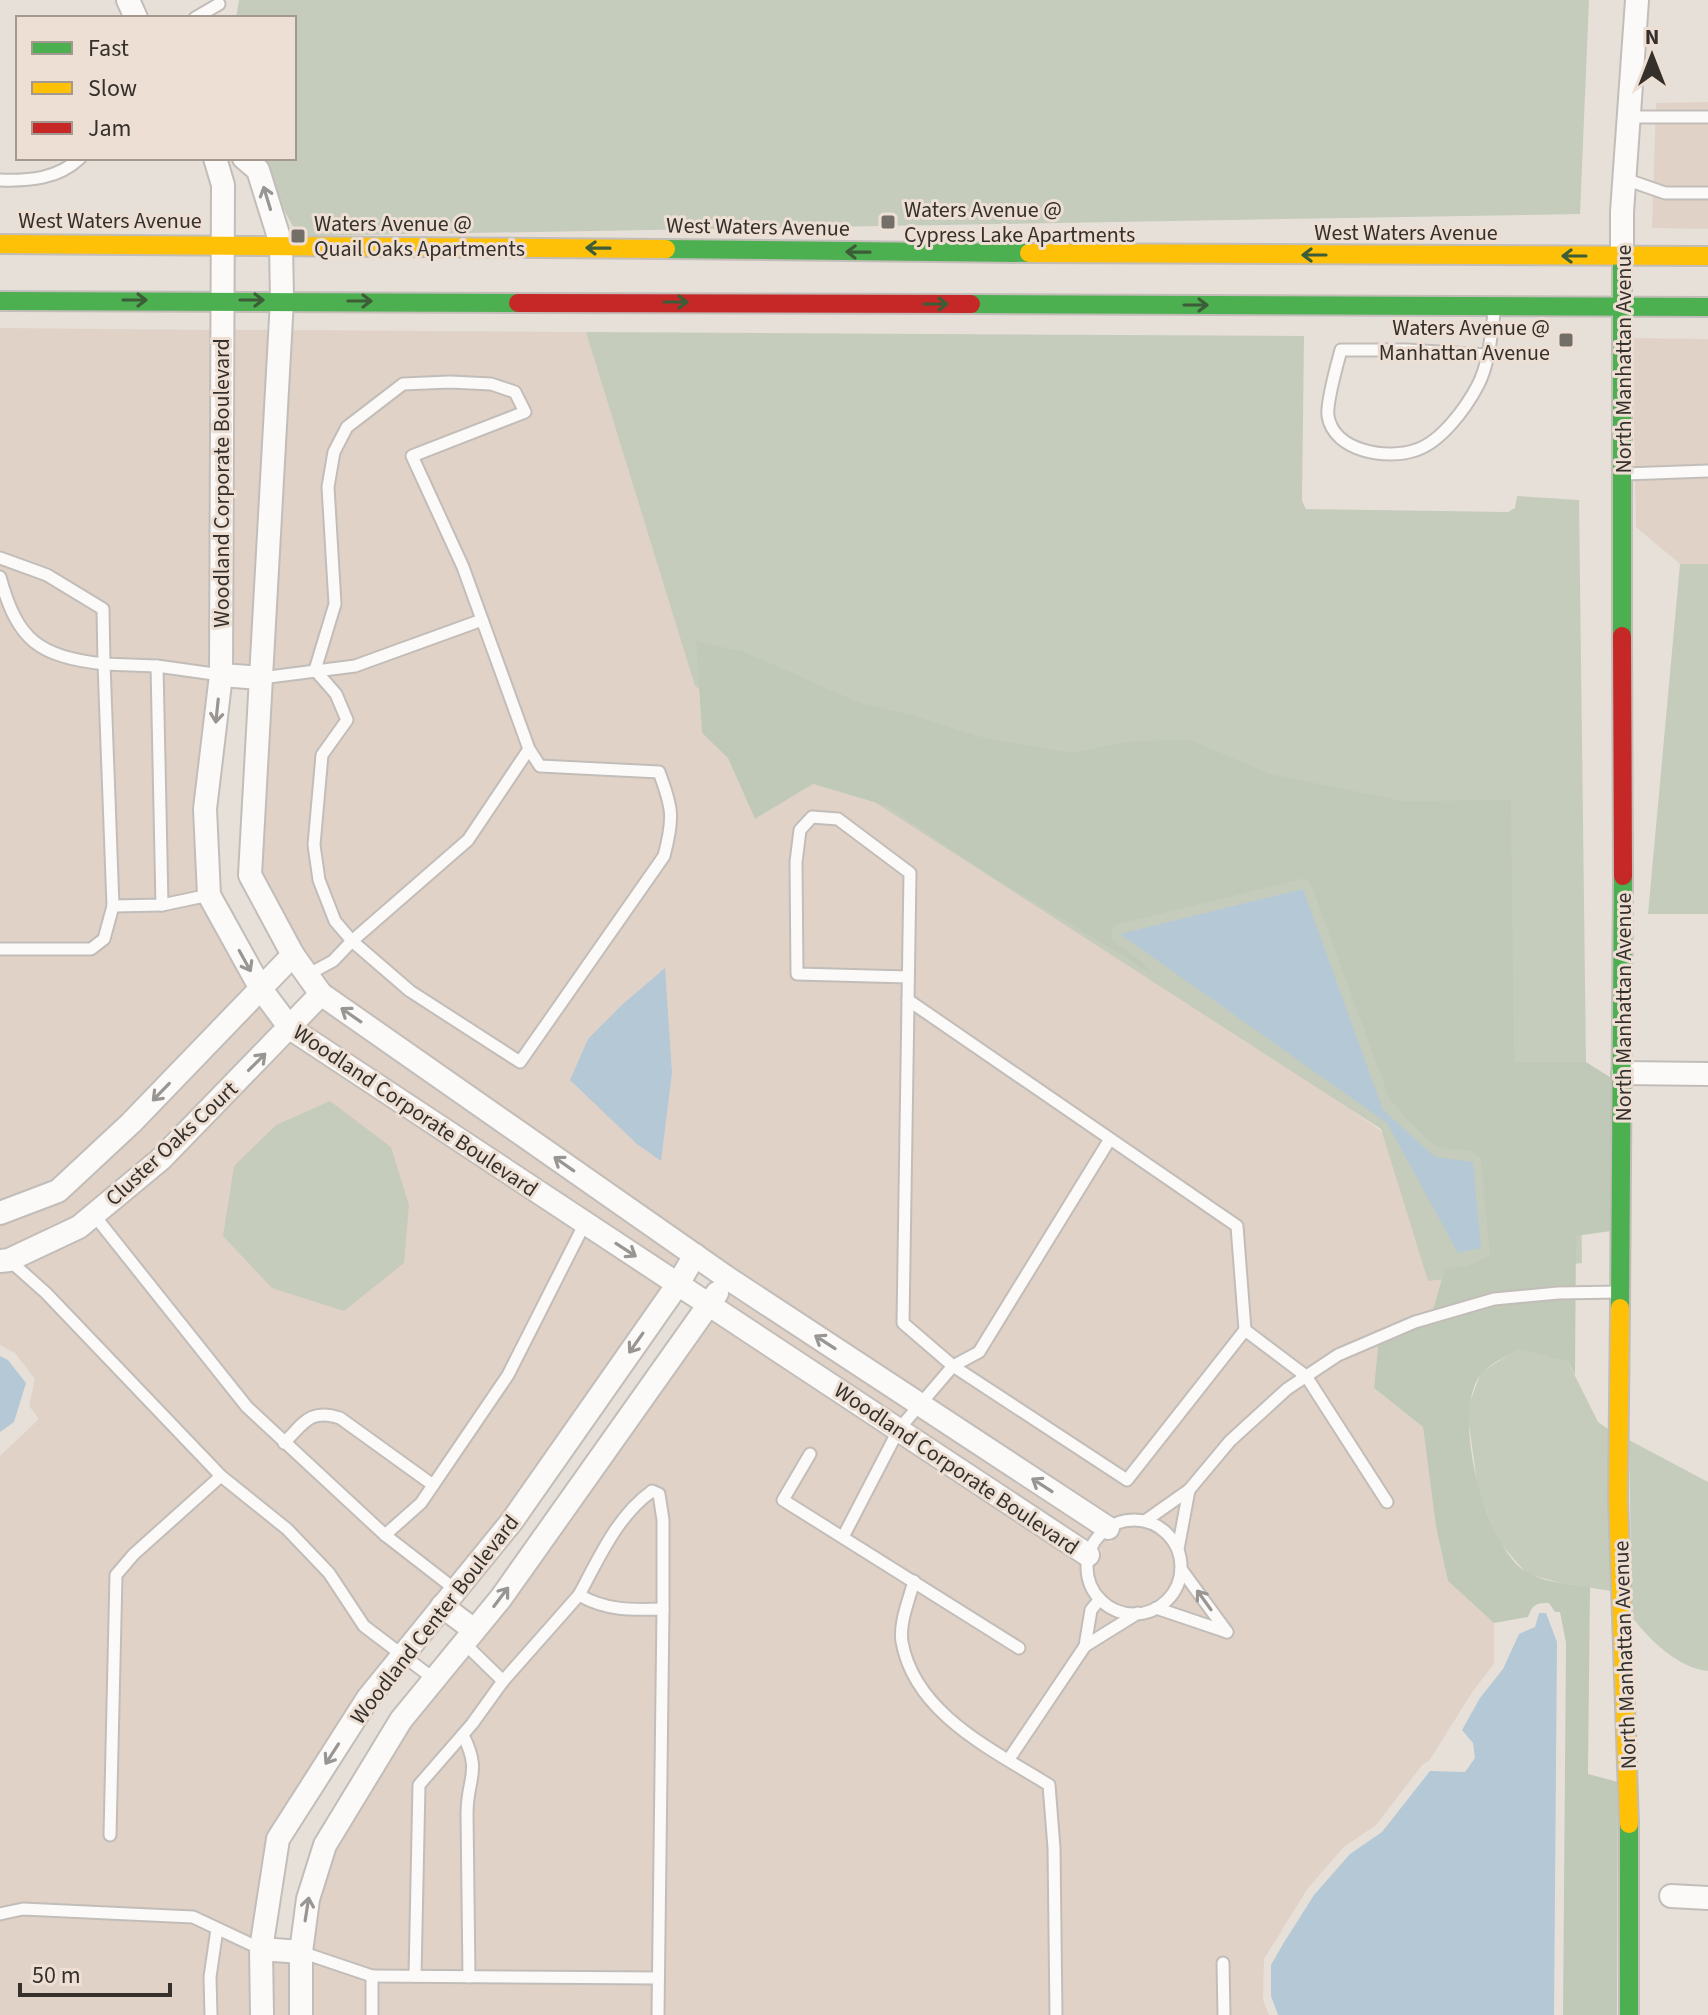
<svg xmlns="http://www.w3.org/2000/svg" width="1708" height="2015" viewBox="0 0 1708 2015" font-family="'Source Sans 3',sans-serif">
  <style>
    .built { fill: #e0d2c7 }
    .green { fill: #c5ccbc }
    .forest { fill: #c0c9b7 }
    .water { fill: #b4c8d6 }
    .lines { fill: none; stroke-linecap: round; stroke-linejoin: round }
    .lane-casing { stroke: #c2bdb8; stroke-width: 15 }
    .street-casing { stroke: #c2bdb8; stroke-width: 26 }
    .fast-casing { stroke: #c2bdb8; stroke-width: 22 }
    .slow-casing { stroke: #c2bdb8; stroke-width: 22 }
    .jam-casing { stroke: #c2bdb8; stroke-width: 22 }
    .lane { stroke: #fbfaf9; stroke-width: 11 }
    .street { stroke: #fbfaf9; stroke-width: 22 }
    .fast { stroke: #4caf50; stroke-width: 18 }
    .slow { stroke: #ffc107; stroke-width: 18 }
    .jam { stroke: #c62828; stroke-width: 18 }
    .oneway { stroke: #989592 }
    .oneway2 { stroke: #3d5c38 }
    .poi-dot { fill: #736e68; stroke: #eddfd3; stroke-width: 3 }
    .labels { text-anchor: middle; stroke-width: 6; stroke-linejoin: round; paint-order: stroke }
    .poi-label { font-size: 22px; fill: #35302b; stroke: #eddfd3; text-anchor: start }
    .street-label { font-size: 22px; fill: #35302b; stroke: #eddfd3 }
  </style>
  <rect width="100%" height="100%" fill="#e7e0d9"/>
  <!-- built -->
  <g class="built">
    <path d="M1708 102V229L1652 228 1656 103Z"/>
    <path d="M0 328 212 330 210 674 195 807 248 987 125 1114 53 1181 0 1200Z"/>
    <path d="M232 330H270L251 665 231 664Z"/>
    <path d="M291 330 586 332 669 546 696 641 702 733 728 757 755 819 813 784 887 806 1210 1009 1381 1131 1407 1179 1445 1268 1433 1310 1379 1337 1374 1388 1423 1427 1436 1527 1448 1581 1494 1623V1664L1473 1691 1429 1761 1423 1764 1376 1825 1344 1847 1308 1888 1264 1959 1263 2000 1269 2015H311V1953L319 1901 335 1850 409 1728 509 1605 713 1321 1092 1570 1102 1550 725 1301 730 1293 1111 1543 1122 1523 731 1267 328 986 301 948 260 872Z"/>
    <path d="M1632 338 1708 339V564H1680L1636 527Z"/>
    <path d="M260 1006 276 1027 155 1150 73 1217 0 1250V1225L62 1202 139 1132Z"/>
    <path d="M322 1009 680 1259 674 1268 307 1026Z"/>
    <path d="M292 1043 662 1287 504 1513 360 1691 271 1830 251 1938V2015H0V1456L39 1419 29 1406 35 1379 15 1353 0 1345V1273L10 1272 83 1238 168 1168Z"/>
    <path d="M271 1962 290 1963 291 2015H272Z"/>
  </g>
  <!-- green -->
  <g class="green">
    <path d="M239 0H1589L1580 214 298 236 256 158H294V18H236Z"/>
    <path d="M586 332 1304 336 1302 501 1306 509 1508 512 1515 508 1517 496 1579 500 1586 1062H1579L1582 1263 1428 1281 1381 1129 695 686Z"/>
    <path d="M1680 564H1708V914H1648Z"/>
    <path d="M330 1101 391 1147 409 1205 404 1263 344 1311 272 1288 223 1236 234 1166 276 1125Z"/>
    <path d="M1520 1348 1568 1362 1598 1422 1608 1429 1611 1591 1561 1583 1527 1574 1498 1541 1478 1490 1467 1410 1481 1372Z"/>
    <path d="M1629 1440 1708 1482V1671C1680 1669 1649 1640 1632 1617Z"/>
  </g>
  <!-- forest -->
  <path class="forest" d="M696 641 745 652 860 703 908 714 981 737 1071 753 1131 741 1191 740 1270 774 1403 801 1511 800 1514 1062H1586L1613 1079 1611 1231 1576 1236 1575 1375 1568 1362 1519 1349C1508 1356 1492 1362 1483 1372 1448 1407 1485 1554 1530 1574 1548 1583 1571 1584 1590 1587L1588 1774 1618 1782 1617 2015H1563L1566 1643 1560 1612H1555L1549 1603C1536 1603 1533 1604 1528 1617L1494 1623 1448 1581 1436 1527 1423 1427 1374 1388 1379 1336 1433 1310 1445 1268 1467 1266 1490 1256 1481 1160C1473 1146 1455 1152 1441 1148 1428 1143 1394 1107 1388 1095L1311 885 1307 880 1301 879 1115 925 1111 932 1113 941 1141 961 1151 973 991 876 887 806 813 784 755 819 728 758 702 733Z"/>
  <!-- water -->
  <g class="water">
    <path d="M1303 889 1383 1110 1435 1157 1473 1162 1481 1248 1458 1253 1387 1123 1120 934Z"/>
    <path d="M665 968 672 1073 661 1161 637 1144 570 1080 588 1039 623 1004Z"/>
    <path d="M0 1356 8 1360 26 1383 14 1422 0 1432Z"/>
    <path d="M1539 1613H1546L1557 1642 1554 2015H1278L1271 1996V1965L1283 1944 1314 1895 1350 1854 1382 1832 1430 1771 1465 1772 1475 1758 1473 1743 1462 1730 1480 1698 1503 1669 1519 1634 1535 1627Z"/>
  </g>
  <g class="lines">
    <defs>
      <g id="lane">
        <path d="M195 18 219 4"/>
        <path d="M1629 117H1708"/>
        <path d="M1625 179 1665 193H1708"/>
        <path d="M0 180C29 181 58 179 80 158"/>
        <path d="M1486 355 1407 350H1341C1337 365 1326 403 1328 416 1334 452 1388 460 1416 450 1441 442 1466 408 1478 385 1490 362 1491 332 1495 307"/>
        <path d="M1625 474 1708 471"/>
        <path d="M0 558 47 575 103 609 104 664 157 666 221 675"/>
        <path d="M0 577C18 642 39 656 104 664L113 906 162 905 209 895"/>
        <path d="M157 666 162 905"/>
        <path d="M261 678 355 666 482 620"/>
        <path d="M0 949H91L104 939 113 906"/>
        <path d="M307 975 333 961 352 941 410 991 520 1062 664 856C674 818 673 809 659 772L540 766 529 749 463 567 412 456 525 412 515 392 491 384 450 382 403 384 347 427 334 452 328 487 335 604 315 670 336 694 347 720 322 755 314 845 319 880 335 921 352 941 468 840 529 749"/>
        <path d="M908 977 797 974 796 862 800 830 812 817 838 819 910 873 903 1323 953 1366 979 1352 1110 1139"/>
        <path d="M908 1000 1237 1226 1245 1330"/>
        <path d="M94 1215 247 1407 385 1535 456 1590"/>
        <path d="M9 1260 46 1293 221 1476 134 1554 116 1575 110 1835"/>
        <path d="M284 1443C304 1423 310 1408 340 1418L433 1485"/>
        <path d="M810 1454 783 1500 1019 1648"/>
        <path d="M221 1476 287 1529 329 1573 364 1626 434 1679"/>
        <circle cx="1134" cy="1567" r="47"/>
        <path d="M1145 1521 1189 1490 1230 1441 1287 1389 1338 1355 1415 1322 1494 1299 1558 1293 1620 1292"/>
        <path d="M385 1535 421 1503 508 1375 585 1223"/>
        <path d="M843 1537 899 1429 953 1366 1127 1480 1245 1330 1306 1376 1387 1502"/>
        <path d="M1178 1549 1189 1490"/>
        <path d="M1181 1569 1227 1632"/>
        <path d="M914 1581C909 1600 899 1623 902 1642 915 1714 993 1750 1049 1785L1054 1848 1056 2015"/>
        <path d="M579 1595C599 1558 617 1516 652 1491L659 1494 663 1520V1609"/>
        <path d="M1156 1608 1227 1632"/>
        <path d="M464 1643 503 1681 579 1595C607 1611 632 1610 663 1609L658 2015"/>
        <path d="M1085 1646 1138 1613"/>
        <path d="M463 1735C482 1773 467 1777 467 1814 468 1868 468 1922 469 1977"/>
        <path d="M1009 1759 1085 1646 1091 1610 1100 1599"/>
        <path d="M0 1914 23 1909 193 1917 261 1949"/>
        <path d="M301 1952 372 1976V2015"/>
        <path d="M1223 1963 1224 2015"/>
        <path d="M372 1976 658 1978"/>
        <path d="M415 1976 419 1785 472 1724 503 1681"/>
        <path d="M211 2015 210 1977 217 1929"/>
      </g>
      <g id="street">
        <path d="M128 0 136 18"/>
        <path d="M215 158 223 185 221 675 205 809 209 895 261 989 290 1028 1088 1555"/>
        <path d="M244 158 258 170 281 244 282 300 250 875 293 955 321 994 726 1277 1108 1528"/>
        <path d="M1622 257V212L1637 0"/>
        <path d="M221 675 261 678"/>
        <path d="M1623 1073 1708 1074"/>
        <path d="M0 1213 58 1191 131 1123 293 955"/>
        <path d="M0 1261 9 1260 79 1227 161 1159 321 994"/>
        <path d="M442 1606 474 1630"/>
        <path d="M1671 1896 1708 1898"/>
        <path d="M261 1949 301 1952"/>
        <path d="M262 2015 261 1949 278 1839 368 1698 512 1521 678 1284 695 1255"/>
        <path d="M301 2015V1952L308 1899 325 1845 401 1720 501 1598 717 1293"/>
      </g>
      <g id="fast">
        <path d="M666 249 1029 253"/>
        <path d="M1622 257V636"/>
        <path d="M0 301 518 303"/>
        <path d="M971 304 1708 307"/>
        <path d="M1620 1308 1623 876"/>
        <path d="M1629 2015V1824"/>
      </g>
      <g id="slow">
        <path d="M0 244 666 249"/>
        <path d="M1029 253 1708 256"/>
        <path d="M1620 1308 1618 1498 1629 1824"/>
      </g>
      <g id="jam">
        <path d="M518 303 971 304"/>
        <path d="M1622 636 1623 876"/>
      </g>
    </defs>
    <!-- lane casing -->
    <use href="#lane" class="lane-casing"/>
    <!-- street casing -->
    <use href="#street" class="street-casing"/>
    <!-- fast casing -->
    <use href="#fast" class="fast-casing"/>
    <!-- slow casing -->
    <use href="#slow" class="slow-casing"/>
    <!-- jam casing -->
    <use href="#jam" class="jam-casing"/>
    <!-- lane -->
    <use href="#lane" class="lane"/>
    <!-- street -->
    <use href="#street" class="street"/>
    <!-- fast -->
    <use href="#fast" class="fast"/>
    <!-- slow -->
    <use href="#slow" class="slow"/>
    <!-- jam -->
    <use href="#jam" class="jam"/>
  </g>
  <!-- one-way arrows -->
  <defs><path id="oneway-shaft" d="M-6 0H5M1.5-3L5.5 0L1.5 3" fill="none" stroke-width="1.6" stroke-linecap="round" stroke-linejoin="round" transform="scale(2)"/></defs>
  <g class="oneway">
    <use href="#oneway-shaft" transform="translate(267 198) rotate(-107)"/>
    <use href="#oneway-shaft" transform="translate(217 711) rotate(96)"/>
    <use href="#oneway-shaft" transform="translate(245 961) rotate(61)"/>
    <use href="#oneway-shaft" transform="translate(351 1015) rotate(-145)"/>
    <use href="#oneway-shaft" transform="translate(257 1062) rotate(-45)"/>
    <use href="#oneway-shaft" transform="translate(161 1092) rotate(134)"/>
    <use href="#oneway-shaft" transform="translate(564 1164) rotate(-145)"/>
    <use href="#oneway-shaft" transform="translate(626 1250) rotate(33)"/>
    <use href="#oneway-shaft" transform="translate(825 1342) rotate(-147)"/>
    <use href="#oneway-shaft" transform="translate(636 1343) rotate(125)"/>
    <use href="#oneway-shaft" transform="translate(1042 1485) rotate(-147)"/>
    <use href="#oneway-shaft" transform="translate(501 1597) rotate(-53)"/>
    <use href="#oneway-shaft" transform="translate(1204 1600) rotate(-126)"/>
    <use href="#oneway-shaft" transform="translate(332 1754) rotate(123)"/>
    <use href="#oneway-shaft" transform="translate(307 1909) rotate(-81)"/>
  </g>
  <g class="oneway2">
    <use href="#oneway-shaft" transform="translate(598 248) rotate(-179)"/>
    <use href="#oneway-shaft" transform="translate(858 252) rotate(-179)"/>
    <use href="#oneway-shaft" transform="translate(1314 255) rotate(-180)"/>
    <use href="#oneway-shaft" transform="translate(1574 256) rotate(-180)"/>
    <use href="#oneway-shaft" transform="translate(135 300)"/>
    <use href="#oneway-shaft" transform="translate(252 300)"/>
    <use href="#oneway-shaft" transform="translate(360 301)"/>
    <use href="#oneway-shaft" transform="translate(676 302)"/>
    <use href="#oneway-shaft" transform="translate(936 304)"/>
    <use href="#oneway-shaft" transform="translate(1196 305)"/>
  </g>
  <!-- markers -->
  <g class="poi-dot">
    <rect x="880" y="214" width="16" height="16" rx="4"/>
    <rect x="290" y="228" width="16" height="16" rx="4"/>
    <rect x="1558" y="332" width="16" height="16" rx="4"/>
  </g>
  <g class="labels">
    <!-- poi labels -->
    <g class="poi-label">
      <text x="904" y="217">Waters Avenue @<tspan x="904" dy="25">Cypress Lake Apartments</tspan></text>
      <text x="314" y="231">Waters Avenue @<tspan x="314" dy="25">Quail Oaks Apartments</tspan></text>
      <text x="1550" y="335" text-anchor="end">Waters Avenue @<tspan x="1550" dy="25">Manhattan Avenue</tspan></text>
    </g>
    <!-- street labels -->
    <g class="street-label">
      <text x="110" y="228">West Waters Avenue</text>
      <text transform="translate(758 226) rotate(1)" y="8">West Waters Avenue</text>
      <text x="1406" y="240">West Waters Avenue</text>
      <text transform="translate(1623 359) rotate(-90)" y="8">North Manhattan Avenue</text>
      <text transform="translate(221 483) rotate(-90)" y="8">Woodland Corporate Boulevard</text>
      <text transform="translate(1623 1007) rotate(-90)" y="8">North Manhattan Avenue</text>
      <text transform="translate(416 1110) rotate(34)" y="8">Woodland Corporate Boulevard</text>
      <text transform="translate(171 1143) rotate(-43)" y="8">Cluster Oaks Court</text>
      <text transform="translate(957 1468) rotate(34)" y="8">Woodland Corporate Boulevard</text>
      <text transform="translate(434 1619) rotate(-52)" y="8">Woodland Center Boulevard</text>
      <text transform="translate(1624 1655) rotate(-92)" y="8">North Manhattan Avenue</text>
    </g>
  </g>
  <!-- legend -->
  <rect x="16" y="16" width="280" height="144" fill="#eddfd3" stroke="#a39990" stroke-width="2"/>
  <rect x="32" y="42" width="40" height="12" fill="#4caf50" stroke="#a39990" stroke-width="2"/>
  <text x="88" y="56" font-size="24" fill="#35302b">Fast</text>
  <rect x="32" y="82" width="40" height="12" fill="#ffc107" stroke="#a39990" stroke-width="2"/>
  <text x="88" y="96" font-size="24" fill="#35302b">Slow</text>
  <rect x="32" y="122" width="40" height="12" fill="#c62828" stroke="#a39990" stroke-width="2"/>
  <text x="88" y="136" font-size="24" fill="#35302b">Jam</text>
  <!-- north arrow -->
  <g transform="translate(1652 56)" stroke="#eddfd3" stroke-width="6" paint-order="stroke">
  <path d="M0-6L14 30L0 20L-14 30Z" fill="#35302b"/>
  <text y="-12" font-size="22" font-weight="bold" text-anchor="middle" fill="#35302b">N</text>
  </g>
  <!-- scale -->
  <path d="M20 1983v12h150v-12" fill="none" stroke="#35302b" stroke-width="4"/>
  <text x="32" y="1983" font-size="24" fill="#35302b" stroke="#eddfd3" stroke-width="6" paint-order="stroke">50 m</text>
</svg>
